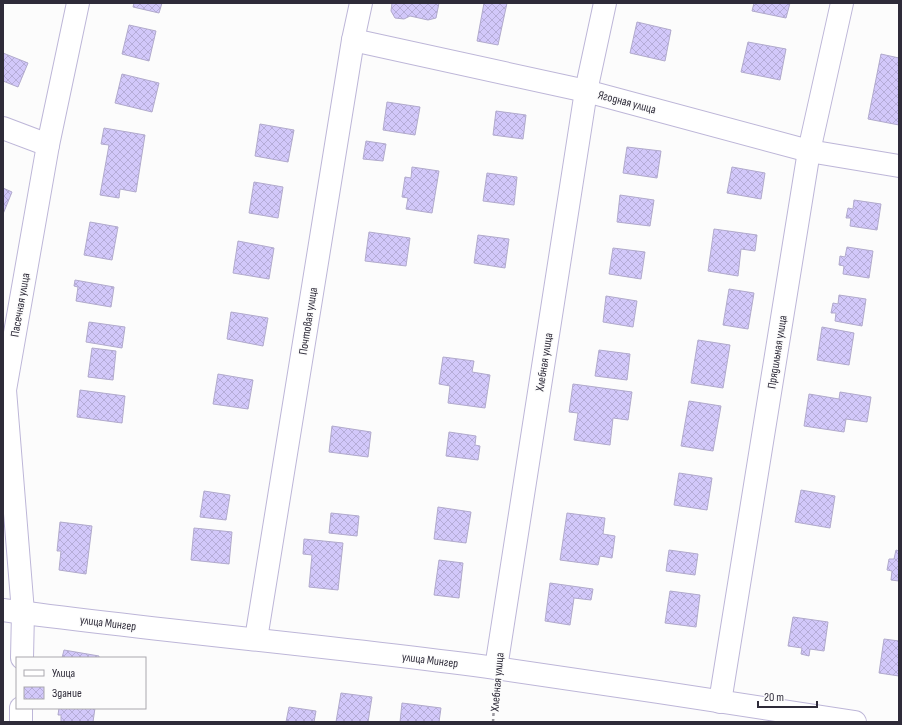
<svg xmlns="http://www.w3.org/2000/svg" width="902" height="725" viewBox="0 0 902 725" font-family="'Sofia Sans Condensed',sans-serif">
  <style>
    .building { fill: url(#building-cross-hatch); stroke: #b1aacc }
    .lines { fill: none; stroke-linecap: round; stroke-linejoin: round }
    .minor-casing { stroke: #bdb6d8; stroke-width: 24 }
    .path { stroke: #99979e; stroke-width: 2.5; stroke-dasharray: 3 3; stroke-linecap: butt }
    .minor { stroke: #fff; stroke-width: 22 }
    .labels { text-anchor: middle; stroke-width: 3; stroke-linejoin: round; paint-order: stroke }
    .street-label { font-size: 12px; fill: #2e2b39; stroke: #fcfcfc }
  </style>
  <defs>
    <pattern id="building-cross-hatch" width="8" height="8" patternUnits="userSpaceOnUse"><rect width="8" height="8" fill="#d2c8fa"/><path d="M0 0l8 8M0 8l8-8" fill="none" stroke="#b5acd7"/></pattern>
  </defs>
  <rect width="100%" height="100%" fill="#fcfcfc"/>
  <!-- building -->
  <g class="building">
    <path d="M134 3H162L159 13 133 7Z"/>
    <path d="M392 3H439L436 18 428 20 410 16 404 19 395 18 391 11Z"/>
    <path d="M484 3H507L498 45 477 41Z"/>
    <path d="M754 3H790L786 18 752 11Z"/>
    <path d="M637 22 671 30 665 61 630 53Z"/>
    <path d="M129 25 156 31 149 61 122 54Z"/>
    <path d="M748 42 786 49 780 80 741 72Z"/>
    <path d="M3 53 28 63 18 87 3 81Z"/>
    <path d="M881 54 899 58V125L868 119Z"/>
    <path d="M122 74 159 83 152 112 115 103Z"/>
    <path d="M387 102 420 107 415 135 383 130Z"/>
    <path d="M496 111 526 115 523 139 493 135Z"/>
    <path d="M260 124 294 130 288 162 255 156Z"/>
    <path d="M104 128 145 135 136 192 120 189 119 198 100 195 109 145 101 144Z"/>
    <path d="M366 141 386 144 383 161 363 159Z"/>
    <path d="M627 147 661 151 657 178 623 173Z"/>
    <path d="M412 167 439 171 432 213 406 209 408 198 402 197 405 177 411 178Z"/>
    <path d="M732 167 765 173 761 199 727 193Z"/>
    <path d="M487 173 517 177 514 205 483 201Z"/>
    <path d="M254 182 283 187 278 218 249 213Z"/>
    <path d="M3 188 12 192 3 214Z"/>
    <path d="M620 195 654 200 650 226 617 222Z"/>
    <path d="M854 200 881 204 877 230 850 226 851 218H846L848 208 853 209Z"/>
    <path d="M90 222 118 227 112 260 84 255Z"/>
    <path d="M714 229 757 235 755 251 741 249 738 276 708 271Z"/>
    <path d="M369 232 410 238 406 266 365 261Z"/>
    <path d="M478 235 509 239 505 268 474 263Z"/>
    <path d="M238 241 274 248 269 279 233 273Z"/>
    <path d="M847 247 873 251 869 278 843 274 844 266 839 265 840 256 845 257Z"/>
    <path d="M613 248 645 252 641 279 609 274Z"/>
    <path d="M75 280 114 287 111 307 76 301 78 287 74 286Z"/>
    <path d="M729 289 754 293 748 329 723 325Z"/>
    <path d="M839 295 866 299 862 326 835 321 836 313H831L833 303 838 304Z"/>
    <path d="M606 296 637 301 633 327 603 322Z"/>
    <path d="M231 312 268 318 263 346 227 339Z"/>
    <path d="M89 322 125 327 122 348 86 342Z"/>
    <path d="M822 327 854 333 849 365 817 360Z"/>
    <path d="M698 340 730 345 723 388 691 383Z"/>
    <path d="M92 348 116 351 113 380 88 377Z"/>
    <path d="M599 350 630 354 627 380 595 376Z"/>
    <path d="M443 357 474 361 472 372 490 375 485 408 448 403 450 386 439 384Z"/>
    <path d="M218 374 253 380 248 409 213 404Z"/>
    <path d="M573 384 632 392 628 420 613 418 610 445 574 440 578 413 569 412Z"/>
    <path d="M80 390 125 396 122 423 77 417Z"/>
    <path d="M840 392 871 397 867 422 846 419 844 432 804 426 809 394 839 399Z"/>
    <path d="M689 401 721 406 713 451 681 446Z"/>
    <path d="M332 426 371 432 368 457 329 452Z"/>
    <path d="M449 432 476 436 475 445 480 446 478 460 446 456Z"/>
    <path d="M679 473 712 478 707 510 674 505Z"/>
    <path d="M801 490 835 496 830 528 795 522Z"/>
    <path d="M204 491 230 495 226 520 200 517Z"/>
    <path d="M438 507 471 512 466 543 434 539Z"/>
    <path d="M331 513 359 516 357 536 329 533Z"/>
    <path d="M567 513 605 518 603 534 615 536 612 558 600 556 598 565 560 560Z"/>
    <path d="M60 522 92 526 86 574 59 570 61 551H57Z"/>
    <path d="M194 528 232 532 229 564 191 560Z"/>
    <path d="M304 539 343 543 338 590 309 587 312 555 303 554Z"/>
    <path d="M669 550 698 554 695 575 666 571Z"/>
    <path d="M896 550 899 551V581L891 580 892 571 887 570 889 559H894Z"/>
    <path d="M439 560 463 563 459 598 434 595Z"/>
    <path d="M550 583 593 589 591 600 574 598 570 625 545 621Z"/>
    <path d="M670 591 700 595 696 627 665 623Z"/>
    <path d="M793 617 828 622 824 651 810 649 809 656 801 654 802 648 788 646Z"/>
    <path d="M884 639 899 641V676L879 673Z"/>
    <path d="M64 650 99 656V658H62Z"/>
    <path d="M341 693 372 697 368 722H336Z"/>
    <path d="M402 703 441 708 439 722H400Z"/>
    <path d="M289 707 316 711 314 722H286Z"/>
    <path d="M59 708H95L93 722H61V715H58Z"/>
  </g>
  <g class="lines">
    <defs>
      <g id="minor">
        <path d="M353 40 586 91 809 151 899 166"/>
        <path d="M3 128 48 145"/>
        <path d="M3 610C167 632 332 646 496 668 616 685 735 704 855 722"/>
        <path d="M256 639 353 40 361 3"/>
        <path d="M22 658 23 612 5 390 48 145 78 3"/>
        <path d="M496 668 586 91 605 3"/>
        <path d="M720 702 809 151 842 3"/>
        <path d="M21 722V708"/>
      </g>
    </defs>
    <!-- minor casing -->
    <use href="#minor" class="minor-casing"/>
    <!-- path -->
    <path class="path" d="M493 722 495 689"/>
    <!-- minor -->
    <use href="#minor" class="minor"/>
  </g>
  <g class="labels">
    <!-- street labels -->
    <g class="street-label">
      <text transform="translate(627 102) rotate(15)" y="4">Ягодная улица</text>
      <text transform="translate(20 305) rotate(-80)" y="4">Пасечная улица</text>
      <text transform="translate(308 321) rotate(-81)" y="4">Почтовая улица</text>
      <text transform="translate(777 352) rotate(-81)" y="4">Прядильная улица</text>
      <text transform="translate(544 362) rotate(-81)" y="4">Хлебная улица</text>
      <text transform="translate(108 623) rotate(7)" y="4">улица Мингер</text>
      <text transform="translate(430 660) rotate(7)" y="4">улица Мингер</text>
      <text transform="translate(497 682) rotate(-85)" y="4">Хлебная улица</text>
    </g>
  </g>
  <!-- border -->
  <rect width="902" height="725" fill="none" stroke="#2e2b39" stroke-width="8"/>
  <!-- legend -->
  <rect x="16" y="657" width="130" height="52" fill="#fcfcfc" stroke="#aaa8ae"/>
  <rect x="24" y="670" width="20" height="6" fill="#ffffff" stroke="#aaa8ae"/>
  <text x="52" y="677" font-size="12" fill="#2e2b39">Улица</text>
  <rect x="24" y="687" width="20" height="12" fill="url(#building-cross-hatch)" stroke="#aaa8ae"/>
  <text x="52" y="697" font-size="12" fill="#2e2b39">Здание</text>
  <!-- scale -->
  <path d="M758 701v6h59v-6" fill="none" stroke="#2e2b39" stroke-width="2"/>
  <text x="764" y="701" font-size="12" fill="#2e2b39" stroke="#fcfcfc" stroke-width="3" paint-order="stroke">20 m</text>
</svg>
